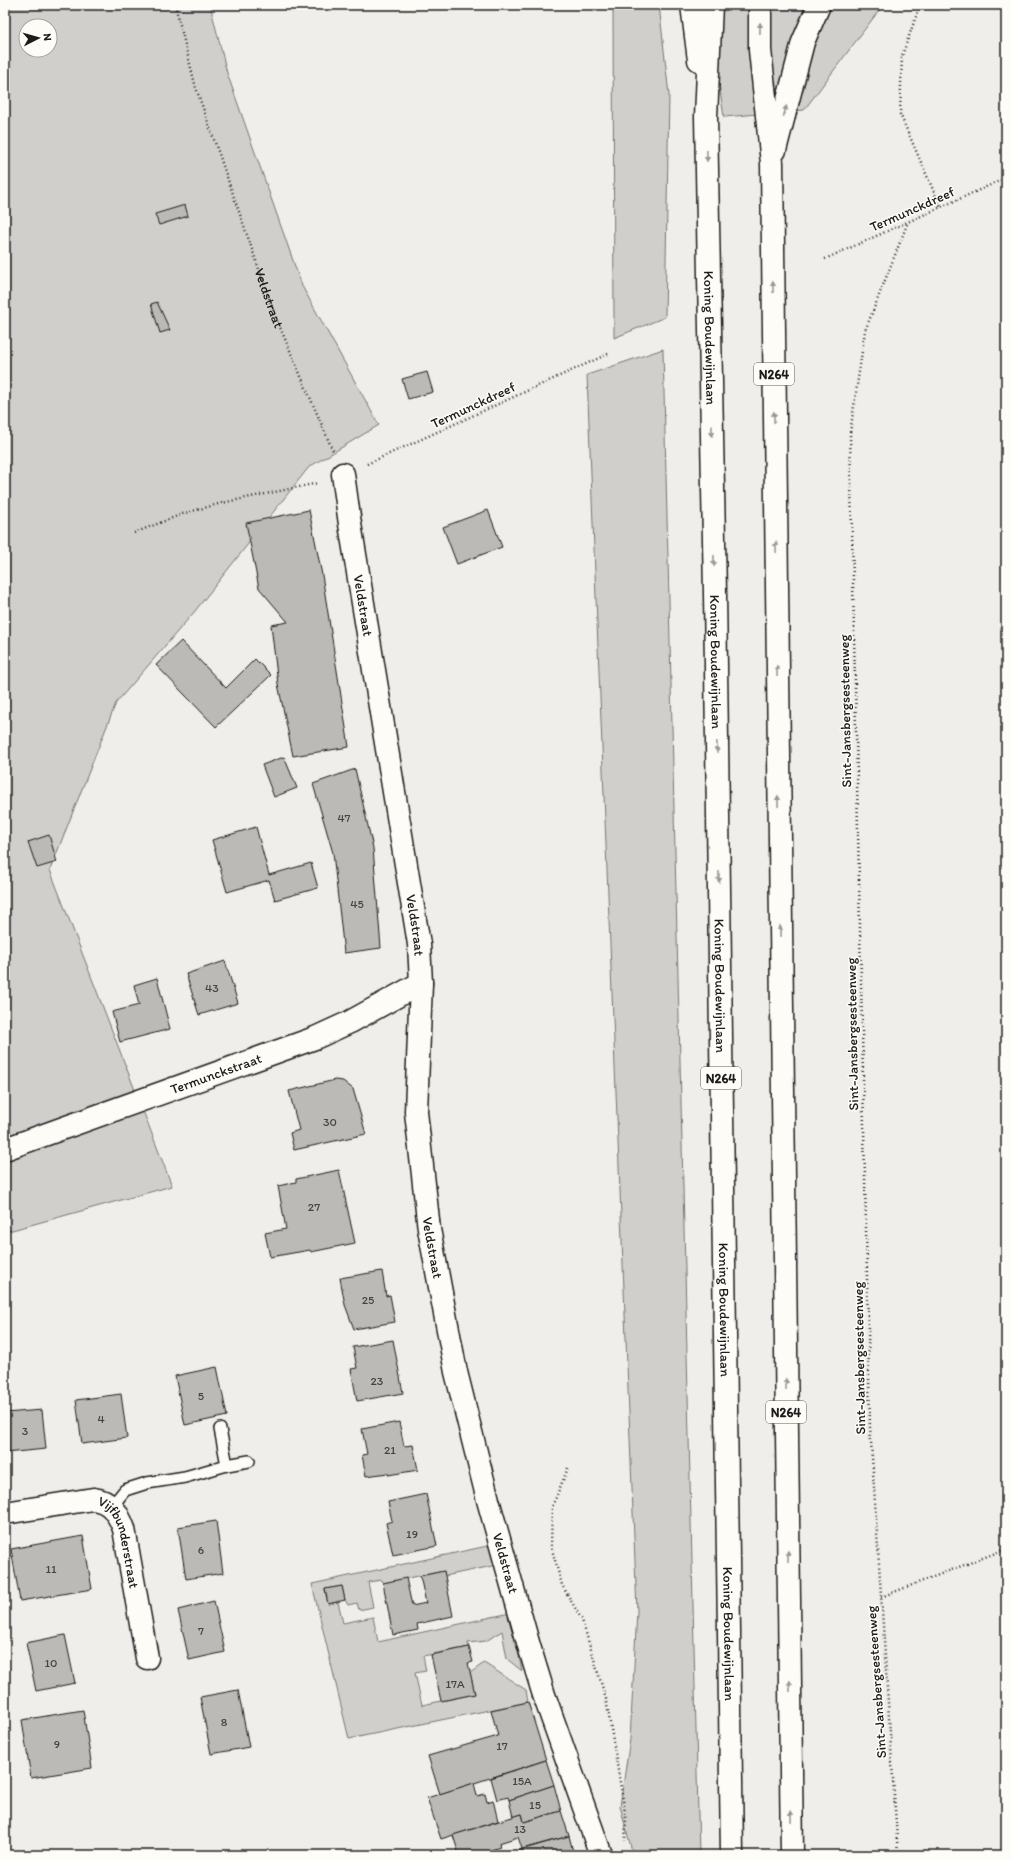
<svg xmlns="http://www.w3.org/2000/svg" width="1011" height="1860" viewBox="0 0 1011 1860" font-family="Itim,sans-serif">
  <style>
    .green { fill: #d0cfcc; stroke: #767674; fill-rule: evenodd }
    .building { fill: #bbbab6; stroke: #1c1c1c }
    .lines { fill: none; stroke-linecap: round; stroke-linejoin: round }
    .lane-casing { stroke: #1c1c1c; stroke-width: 14 }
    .street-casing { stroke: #1c1c1c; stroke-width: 25 }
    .highway-casing { stroke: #1c1c1c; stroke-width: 25 }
    .path { stroke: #1c1c1c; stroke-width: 2.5; stroke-dasharray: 1 3; stroke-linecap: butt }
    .lane { stroke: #fdfcf7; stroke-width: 11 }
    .street { stroke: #fdfcf7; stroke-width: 22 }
    .highway { stroke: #fdfcf7; stroke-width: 22 }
    .oneway { fill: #989794 }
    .labels { text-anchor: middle; stroke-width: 3; stroke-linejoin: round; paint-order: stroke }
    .number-label { font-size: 12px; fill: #444442 }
    .shield { fill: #fdfcf7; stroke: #605f5e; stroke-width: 1 }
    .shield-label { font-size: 13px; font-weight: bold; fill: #1c1c1c }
    .street-label { font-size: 14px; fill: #1c1c1c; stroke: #fdfcf7 }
  </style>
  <rect width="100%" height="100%" fill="#f0eeea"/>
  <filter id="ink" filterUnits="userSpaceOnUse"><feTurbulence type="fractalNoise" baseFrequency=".025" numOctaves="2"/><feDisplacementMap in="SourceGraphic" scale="8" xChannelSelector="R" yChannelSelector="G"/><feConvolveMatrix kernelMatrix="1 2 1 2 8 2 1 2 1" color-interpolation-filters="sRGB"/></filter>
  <g filter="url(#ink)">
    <!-- green -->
    <g class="green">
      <path d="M5 5H210L227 73 302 286 379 425 309 467 195 611 116 703 50 870 172 1186 5 1232ZM26 26H50V50H26Z"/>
      <path d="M613 5H659L669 95 665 317 614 338Z"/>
      <path d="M707 5H883L804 110 724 117Z"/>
      <path d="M663 349 699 1855H633L620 1806 630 1739 637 1611 587 375Z"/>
      <path d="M492 1545 497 1565 445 1576 444 1571 383 1583 382 1580 368 1582 373 1607 359 1610 357 1603 348 1605 345 1600 342 1586 325 1589 328 1604 338 1602 343 1623 373 1617 378 1642 510 1613 522 1671 507 1659 502 1631 486 1641 468 1643 469 1647 423 1656 426 1671 415 1673 422 1705 475 1694 470 1673 484 1663 526 1690 528 1702 349 1739 312 1584Z"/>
    </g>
    <!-- building -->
    <g class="building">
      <path d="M185 205 188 216 159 225 155 214Z"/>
      <path d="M157 302 170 330 160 333 151 304Z"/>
      <path d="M427 372 433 392 408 399 402 379Z"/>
      <path d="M309 510 322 575 349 747 293 756 278 684 271 625 288 622 259 588 246 523Z"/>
      <path d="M488 510 502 547 457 564 443 527Z"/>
      <path d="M181 641 226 688 255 659 271 675 216 727 156 665Z"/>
      <path d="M284 757 297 788 274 797 262 765Z"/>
      <path d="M355 769 373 848 381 948 344 953 333 853 313 784Z"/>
      <path d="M256 827 269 875 311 863 318 888 275 900 269 880 227 892 212 840Z"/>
      <path d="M49 835 57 862 37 868 28 842Z"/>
      <path d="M225 961 238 1003 199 1015 186 974Z"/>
      <path d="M157 978 170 1029 120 1042 112 1012 139 1005 134 985Z"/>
      <path d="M335 1080 343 1081 353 1089 366 1134 294 1150 290 1133 299 1130 289 1091Z"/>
      <path d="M339 1170 355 1243 311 1252 310 1250 270 1257 265 1233 286 1229 278 1186 296 1182V1179Z"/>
      <path d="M382 1271 386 1296 390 1295 395 1322 354 1329 345 1305 340 1278Z"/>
      <path d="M393 1340 403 1393 357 1401 351 1369 357 1368 353 1347Z"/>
      <path d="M217 1367 227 1416 185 1425 175 1376Z"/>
      <path d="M121 1394 127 1438 82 1444 76 1400Z"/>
      <path d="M42 1410 46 1449 5 1453V1413Z"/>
      <path d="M399 1422 404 1446 413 1445 418 1470 388 1475V1473L366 1476 362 1455 367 1454 362 1429Z"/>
      <path d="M426 1494 437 1546 393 1555 386 1523 392 1521 388 1502Z"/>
      <path d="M216 1521 223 1573 186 1579 178 1527Z"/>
      <path d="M83 1536 92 1589 20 1601 11 1549Z"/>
      <path d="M444 1571 453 1616 417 1624 418 1630 393 1635 383 1583 406 1578 412 1606 426 1603 420 1576Z"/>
      <path d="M342 1586 345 1600 328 1604 325 1589Z"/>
      <path d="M214 1601 225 1652 189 1660 178 1610Z"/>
      <path d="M65 1635 75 1683 36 1691 26 1643Z"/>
      <path d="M469 1647 473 1662 468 1663 475 1694 441 1701 431 1655Z"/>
      <path d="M238 1690 249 1747 211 1754 200 1697Z"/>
      <path d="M528 1702 546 1760 440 1794 428 1756 498 1736 491 1710Z"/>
      <path d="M83 1710 92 1768 31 1778 22 1720Z"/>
      <path d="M546 1760 554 1785 509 1800 508 1797 497 1800 491 1778Z"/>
      <path d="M474 1783 477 1796 485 1794 487 1802 493 1800 498 1821 441 1839 427 1798Z"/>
      <path d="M554 1785 561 1811 524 1822 522 1814 513 1817 509 1800Z"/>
      <path d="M561 1811 569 1836 522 1849 518 1837 499 1843 500 1847 491 1850 492 1855H459L453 1835 522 1814 524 1822Z"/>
      <path d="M569 1836 574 1855H518L517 1851Z"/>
    </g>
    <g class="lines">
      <defs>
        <g id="lane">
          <path d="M220 1429 227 1465"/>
          <path d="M112 1506 125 1490 147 1483 185 1477 227 1465 249 1461"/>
        </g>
        <g id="street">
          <path id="s2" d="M343 474 350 524 419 944 421 983 416 1112 429 1229 456 1372 488 1500 529 1646 544 1695 601 1855"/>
          <path id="s3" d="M5 1149 315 1038 350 1022 421 983"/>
          <path id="s4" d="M5 1513 93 1499C111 1501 118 1513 124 1529L147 1658"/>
        </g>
        <g id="highway">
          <path d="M692 5 699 60"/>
          <path id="s5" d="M711 5 706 117 715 593 732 1855"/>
          <path d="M760 5V50L772 163 792 1855"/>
          <path d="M775 150 803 42 819 5"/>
        </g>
      </defs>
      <!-- lane casing -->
      <use href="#lane" class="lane-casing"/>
      <!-- street casing -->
      <use href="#street" class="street-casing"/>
      <!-- highway casing -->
      <use href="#highway" class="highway-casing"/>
      <!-- path -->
      <g class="path">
        <path id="s1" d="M175 5 196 88 276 318 333 451"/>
        <path d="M920 5 902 56 900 114 941 208"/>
        <path d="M825 259 1006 178"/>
        <path d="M367 464 610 353"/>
        <path d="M134 533 185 513 222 503 318 483"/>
        <path d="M568 1468 552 1507 551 1546 562 1585 582 1620 606 1699 626 1818 625 1841"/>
        <path d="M881 1597 1006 1549"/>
        <path d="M898 1855 870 1426 850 433 865 331 908 222"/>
      </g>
      <!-- lane -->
      <use href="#lane" class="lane"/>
      <!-- street -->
      <use href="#street" class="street"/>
      <!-- highway -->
      <use href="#highway" class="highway"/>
    </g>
    <!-- one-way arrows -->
    <defs><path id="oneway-solid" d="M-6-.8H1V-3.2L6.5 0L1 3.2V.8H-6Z"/></defs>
    <g class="oneway">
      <use href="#oneway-solid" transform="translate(760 28) rotate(-89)"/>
      <use href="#oneway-solid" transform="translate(785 111) rotate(-75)"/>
      <use href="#oneway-solid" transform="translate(707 156) rotate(89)"/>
      <use href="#oneway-solid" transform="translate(773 287) rotate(-91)"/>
      <use href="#oneway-solid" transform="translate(774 417) rotate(-91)"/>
      <use href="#oneway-solid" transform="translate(712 431) rotate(89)"/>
      <use href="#oneway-solid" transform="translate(776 547) rotate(-91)"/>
      <use href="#oneway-solid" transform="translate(714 561) rotate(89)"/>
      <use href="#oneway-solid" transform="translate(777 671) rotate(-91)"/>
      <use href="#oneway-solid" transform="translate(717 747) rotate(89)"/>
      <use href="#oneway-solid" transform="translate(778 801) rotate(-91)"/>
      <use href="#oneway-solid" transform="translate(719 877) rotate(89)"/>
      <use href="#oneway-solid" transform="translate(780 931) rotate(-91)"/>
      <use href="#oneway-solid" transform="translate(786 1384) rotate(-91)"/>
      <use href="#oneway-solid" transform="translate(788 1556) rotate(-91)"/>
      <use href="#oneway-solid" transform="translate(790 1686) rotate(-91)"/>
      <use href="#oneway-solid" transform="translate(791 1816) rotate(-91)"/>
    </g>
  </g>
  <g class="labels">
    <!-- number labels -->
    <g class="number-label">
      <text x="344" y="822">47</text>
      <text x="357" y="908">45</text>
      <text x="212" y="992">43</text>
      <text x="330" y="1126">30</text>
      <text x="314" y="1211">27</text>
      <text x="368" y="1304">25</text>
      <text x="377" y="1385">23</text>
      <text x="201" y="1400">5</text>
      <text x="101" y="1423">4</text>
      <text x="25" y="1435">3</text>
      <text x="390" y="1454">21</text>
      <text x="412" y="1538">19</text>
      <text x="201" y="1554">6</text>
      <text x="51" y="1573">11</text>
      <text x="201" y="1635">7</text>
      <text x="51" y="1667">10</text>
      <text x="455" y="1688">17A</text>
      <text x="224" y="1726">8</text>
      <text x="57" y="1748">9</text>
      <text x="502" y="1750">17</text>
      <text x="522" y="1785">15A</text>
      <text x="535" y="1809">15</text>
      <text x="520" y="1833">13</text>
    </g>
    <!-- shield labels -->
    <g class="shield">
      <rect x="754" y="363" width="40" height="22" rx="3"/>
      <rect x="701" y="1067" width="40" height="22" rx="3"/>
      <rect x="766" y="1401" width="40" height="22" rx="3"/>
    </g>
    <g class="shield-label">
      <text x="774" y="379">N264</text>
      <text x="721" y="1083">N264</text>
      <text x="786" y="1417">N264</text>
    </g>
    <!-- street labels -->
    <g class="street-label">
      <text transform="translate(912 209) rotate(-24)" y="5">Termunckdreef</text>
      <text dy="5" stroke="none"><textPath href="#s1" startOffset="308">Veldstraat</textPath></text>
      <text dy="5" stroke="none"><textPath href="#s5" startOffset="333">Koning Boudewijnlaan</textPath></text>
      <text transform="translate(473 405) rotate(-25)" y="5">Termunckdreef</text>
      <text dy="5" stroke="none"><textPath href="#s2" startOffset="133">Veldstraat</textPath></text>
      <text dy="5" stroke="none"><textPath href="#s5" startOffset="657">Koning Boudewijnlaan</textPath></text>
      <text transform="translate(845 711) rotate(-91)" y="5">Sint-Jansbergsesteenweg</text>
      <text dy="5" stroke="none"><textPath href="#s2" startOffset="457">Veldstraat</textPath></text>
      <text dy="5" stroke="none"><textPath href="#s5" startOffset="981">Koning Boudewijnlaan</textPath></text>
      <text transform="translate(852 1034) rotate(-91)" y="5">Sint-Jansbergsesteenweg</text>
      <text dy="5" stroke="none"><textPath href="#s3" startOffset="224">Termunckstraat</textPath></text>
      <text dy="5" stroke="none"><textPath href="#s2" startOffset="781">Veldstraat</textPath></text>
      <text dy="5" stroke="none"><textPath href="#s5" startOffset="1305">Koning Boudewijnlaan</textPath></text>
      <text transform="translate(859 1358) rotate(-91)" y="5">Sint-Jansbergsesteenweg</text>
      <text dy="5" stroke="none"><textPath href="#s4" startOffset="145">Vijfbunderstraat</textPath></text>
      <text dy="5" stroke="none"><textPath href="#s2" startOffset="1105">Veldstraat</textPath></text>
      <text dy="5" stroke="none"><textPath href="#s5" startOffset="1629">Koning Boudewijnlaan</textPath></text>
      <text transform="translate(876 1682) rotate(-94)" y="5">Sint-Jansbergsesteenweg</text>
    </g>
  </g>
  <!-- margin -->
  <rect width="1011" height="1860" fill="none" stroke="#fdfcf7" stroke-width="20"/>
  <rect x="10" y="10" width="991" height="1840" fill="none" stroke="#1c1c1c" stroke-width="1.5" filter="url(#ink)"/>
  <!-- north arrow -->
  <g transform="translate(38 38) rotate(84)"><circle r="19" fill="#fdfcf7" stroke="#a3a29f"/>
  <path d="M0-3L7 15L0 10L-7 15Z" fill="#1c1c1c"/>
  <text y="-6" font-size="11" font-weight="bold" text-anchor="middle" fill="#1c1c1c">N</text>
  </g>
</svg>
